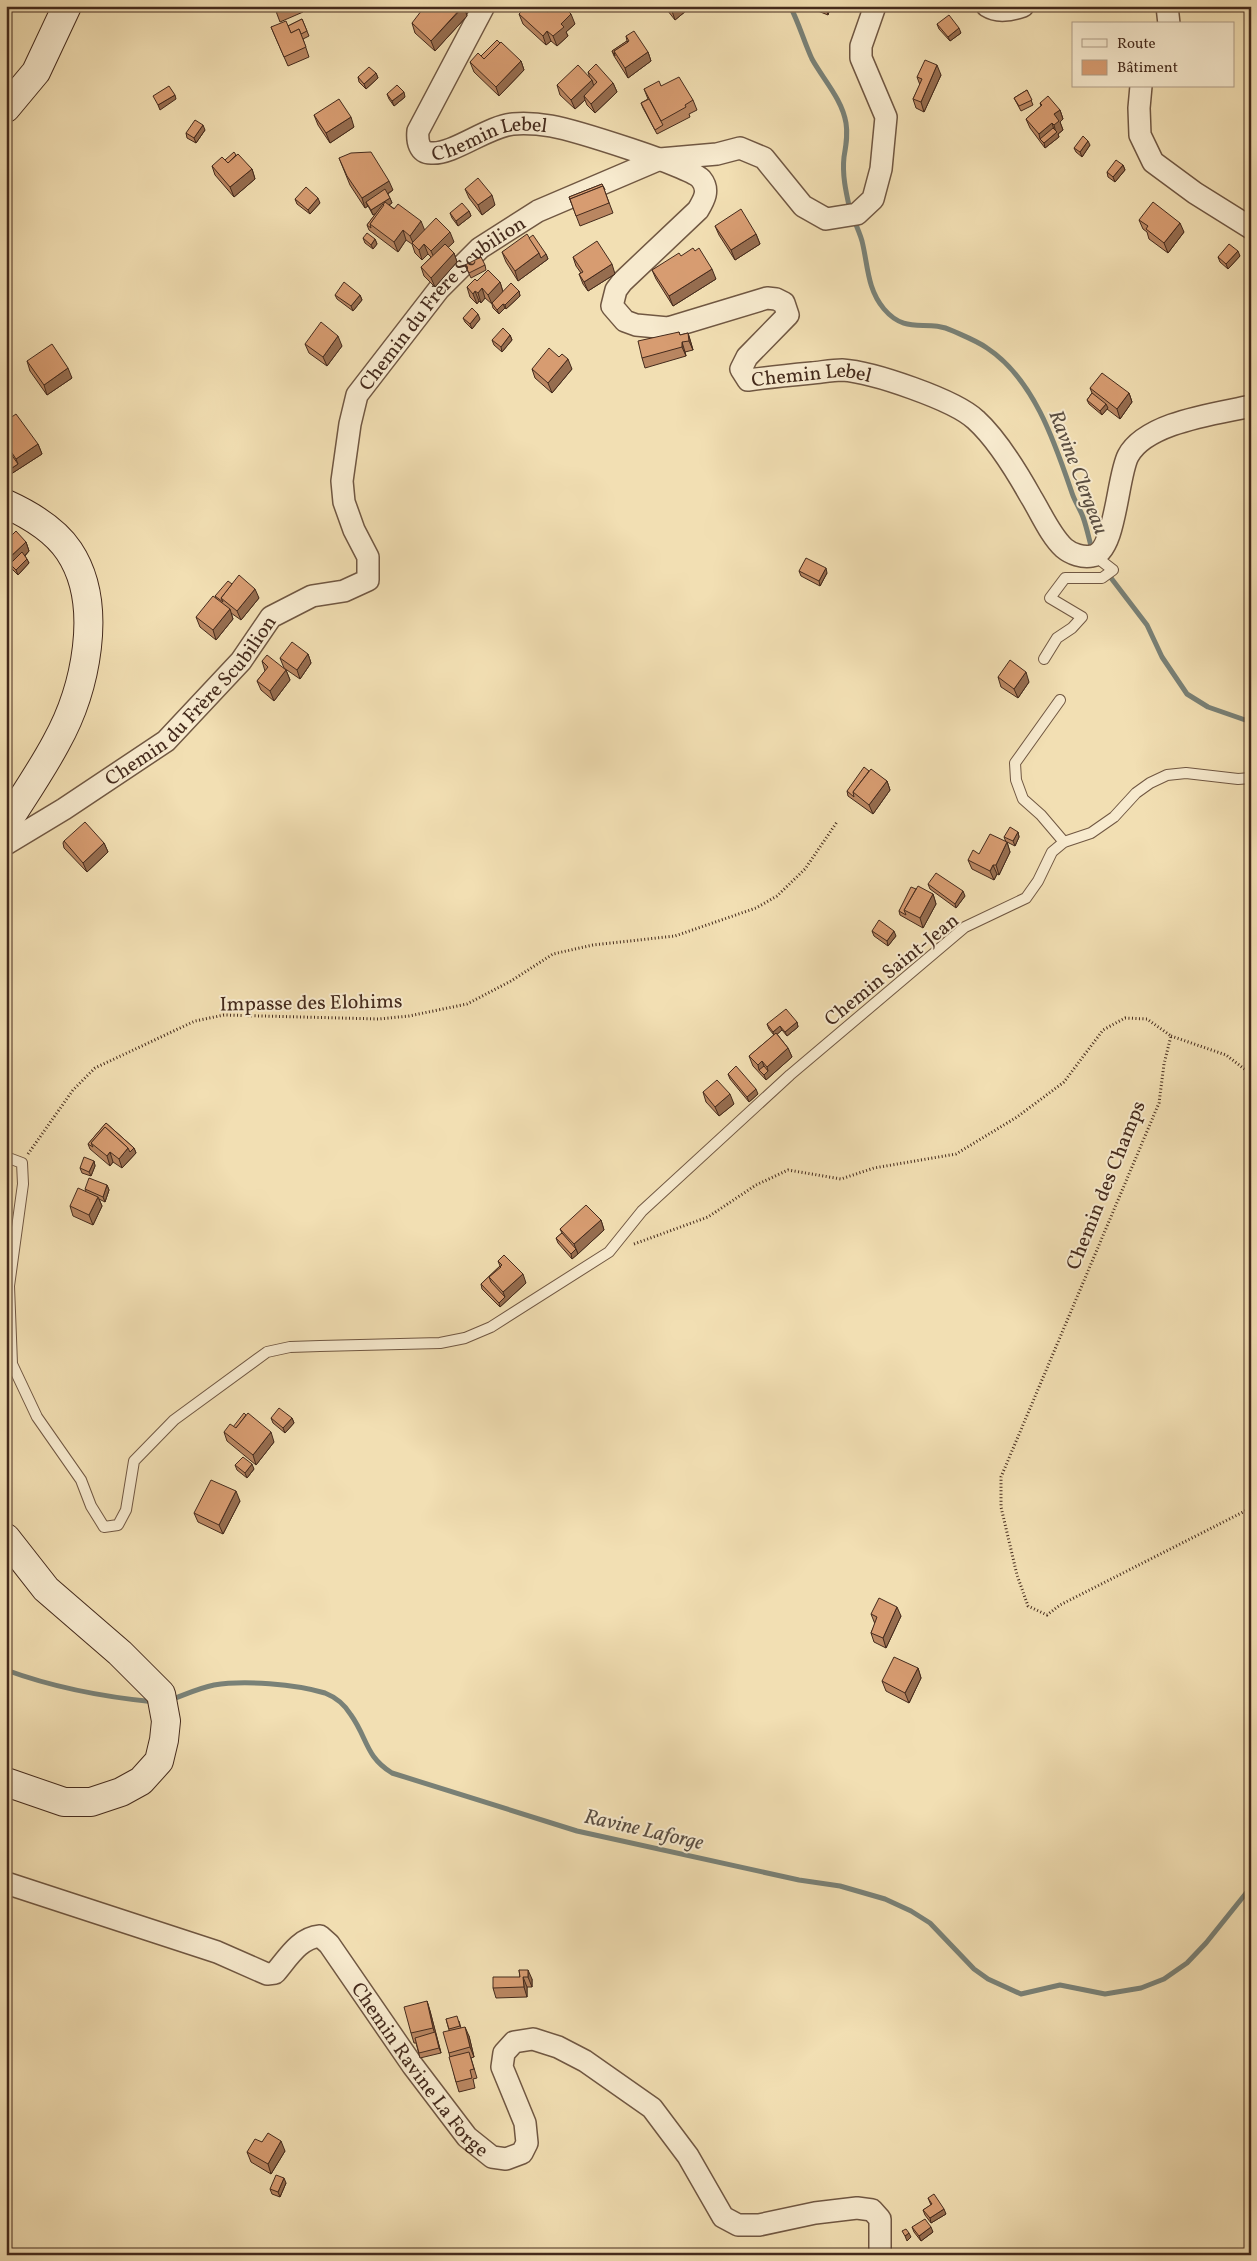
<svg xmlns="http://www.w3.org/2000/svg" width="1257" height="2261" viewBox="0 0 1257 2261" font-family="Vollkorn,serif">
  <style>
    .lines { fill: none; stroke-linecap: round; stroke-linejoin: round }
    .stream { stroke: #798177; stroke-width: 5 }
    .lane-casing { stroke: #705742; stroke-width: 12 }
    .street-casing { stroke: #705742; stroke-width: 24 }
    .secondary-casing { stroke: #442a1c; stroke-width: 30 }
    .path { stroke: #442a1c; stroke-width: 3; stroke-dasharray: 1 2.5; stroke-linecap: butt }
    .lane { stroke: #f7eace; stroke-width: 10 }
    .street { stroke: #f7eace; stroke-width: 21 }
    .secondary { stroke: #f7eace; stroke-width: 28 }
    .wall { fill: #b98661; stroke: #442a1c }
    .shaded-wall { fill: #966d4f; stroke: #442a1c }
    .building { fill: #d79c71; stroke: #442a1c }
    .labels { text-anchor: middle; stroke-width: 4; stroke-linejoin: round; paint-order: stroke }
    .street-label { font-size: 20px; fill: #442a1c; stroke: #f7eace }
    .water-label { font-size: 21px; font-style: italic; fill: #5a4e42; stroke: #f7eace }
  </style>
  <rect width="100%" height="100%" fill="#f2dfb3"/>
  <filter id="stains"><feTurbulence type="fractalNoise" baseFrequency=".004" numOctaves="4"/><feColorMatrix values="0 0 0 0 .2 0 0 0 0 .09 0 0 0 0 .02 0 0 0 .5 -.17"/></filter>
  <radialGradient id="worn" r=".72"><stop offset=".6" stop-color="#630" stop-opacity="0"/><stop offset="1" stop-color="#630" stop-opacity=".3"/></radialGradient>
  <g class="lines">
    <!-- stream -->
    <g class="stream">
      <path d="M790 6C799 23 804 42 812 59 823 79 842 99 846 123 848 135 846 145 844 157 842 175 846 192 850 210"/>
      <path d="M854 220C857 227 860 234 862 241 868 265 867 289 884 309 907 336 926 318 953 331 964 336 977 341 987 348 1034 379 1055 443 1072 493 1075 502 1080 509 1083 517 1087 528 1089 539 1092 550"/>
      <path d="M1108 574 1147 625 1162 657 1187 694 1208 707 1251 722"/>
      <path d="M6 1670C55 1688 103 1697 155 1702"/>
      <path d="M170 1700C184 1695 199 1688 214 1685 244 1680 295 1684 325 1693 335 1697 345 1705 351 1715 368 1739 365 1756 392 1773L577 1831 799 1880 840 1886 885 1899 911 1911 930 1923 974 1969 988 1979 1021 1994 1060 1985 1105 1994 1141 1988 1164 1979 1187 1963 1206 1943 1251 1887"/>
    </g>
    <defs>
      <g id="lane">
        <path d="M1044 659 1057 638 1072 628 1082 617 1050 598 1065 578H1102L1113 570 1095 556"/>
        <path d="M1060 700 1015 763 1016 780 1023 799 1041 815 1064 842"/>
        <path d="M6 1157 22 1163 23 1184 9 1286 12 1364 37 1417 81 1480 91 1506 104 1527 118 1525 126 1510 134 1461 174 1420 267 1352 290 1347 320 1346 440 1343 465 1338 491 1327 609 1252 642 1211 790 1075 965 927 1026 898 1038 881 1052 852 1064 842 1091 833 1114 817 1136 793 1150 783 1167 775 1186 773 1238 779 1251 778"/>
      </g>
      <g id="street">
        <path id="s1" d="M484 6 418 131C417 141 419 153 431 153 453 155 488 126 513 124 526 123 539 124 551 126 573 130 691 166 701 179 710 190 704 200 698 210L622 282 616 290 612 306 625 321 636 325 668 328 767 298 776 299 784 303 788 315 747 357 741 369 748 380C770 377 791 375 812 373 822 372 833 370 842 370 873 372 955 400 976 420 998 440 1017 472 1031 497 1041 513 1050 535 1064 548 1071 554 1083 558 1092 556 1116 552 1117 477 1128 456 1146 422 1216 414 1251 406"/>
        <path d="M987 6C998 13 1011 10 1023 6"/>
        <path d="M1167 6 1169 24"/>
        <path d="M1141 86 1139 108 1140 135 1153 162 1195 193 1251 228"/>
        <path id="s2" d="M6 844 64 809 166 741 241 661 271 617 312 596 344 591 368 580V557L354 530 344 502 342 481 350 424 357 395 439 289 480 248 538 211 660 159 717 154 740 148 764 158 803 206 826 219 857 214 873 199 881 169 886 117 861 58V46L875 6"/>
        <path id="s3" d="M6 1883 217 1952 267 1974 275 1973C288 1958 299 1938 320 1936L329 1944 413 2066 467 2137 492 2157 506 2159 522 2153 527 2143 525 2123 502 2067 504 2053 514 2042 533 2039 558 2047 585 2061 652 2108 688 2156 723 2217 738 2225H759L815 2213 857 2208 872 2210 880 2219V2255"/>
      </g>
      <g id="secondary">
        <path d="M6 108 36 72 67 6"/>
        <path d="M6 504C28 514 55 530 69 551 105 605 85 691 56 743 41 771 23 797 6 824"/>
        <path d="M6 1538 46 1589 120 1653 161 1694 166 1721 164 1740 159 1761 141 1781 121 1792 91 1802H64L6 1782"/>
      </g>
    </defs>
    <!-- lane casing -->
    <use href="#lane" class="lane-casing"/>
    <!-- street casing -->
    <use href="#street" class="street-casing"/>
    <!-- secondary casing -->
    <use href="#secondary" class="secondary-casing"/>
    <!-- path -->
    <g class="path">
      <path d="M1171 1036 1226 1055 1251 1074"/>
      <path d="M28 1154 73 1090 95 1068 195 1021 224 1015 379 1019 409 1016 467 1004 511 981 553 954 593 945 675 936 756 908 777 896 805 869 837 822"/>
      <path d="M634 1244 708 1217 756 1185 788 1170 841 1179 874 1168 956 1154 1017 1117 1064 1082 1103 1030 1125 1018 1147 1019 1171 1036 1164 1064 1159 1103 1001 1477V1507L1017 1575 1028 1606 1047 1615 1060 1605 1251 1508"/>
    </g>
    <!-- lane -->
    <use href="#lane" class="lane"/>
    <!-- street -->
    <use href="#street" class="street"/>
    <!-- secondary -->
    <use href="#secondary" class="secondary"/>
  </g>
  <!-- wall -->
  <g class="wall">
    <path d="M274 6H301L303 12 280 22Z"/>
    <path d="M464 6 467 16 435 51 415 33 412 23Z"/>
    <path d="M664 6H692L675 20Z"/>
    <path d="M812 6H831L828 15 813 9Z"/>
    <path d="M548 12 575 24 566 32 568 36 557 46 551 41 546 45 523 24 519 14Z"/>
    <path d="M302 19 309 36 303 39 309 57 288 66 271 27 288 26Z"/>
    <path d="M937 24 961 33 950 41 939 29Z"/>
    <path d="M626 36 648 52 651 61 628 78 614 56 612 51 627 41Z"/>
    <path d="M481 56 521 61 524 70 499 96 474 72 470 62Z"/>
    <path d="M588 72 613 83 617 92 595 113 587 105 585 100 575 109 560 95 557 85 590 79Z"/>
    <path d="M376 73 378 78 366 89 359 82 358 77Z"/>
    <path d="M941 75 924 112 916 108 913 99 920 85 917 77Z"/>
    <path d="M661 86 693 100 697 110 689 114 690 117 657 134 643 108 641 103 648 99 644 89Z"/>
    <path d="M1027 90 1033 105 1021 111 1014 98Z"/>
    <path d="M387 94 405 97 394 106 389 99Z"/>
    <path d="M1040 103 1060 110 1063 119 1060 122 1063 130 1058 134 1059 137 1045 148 1030 128 1026 119 1041 106Z"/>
    <path d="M314 115 354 127 330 143 318 125Z"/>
    <path d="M205 130 196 143 187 138 186 133Z"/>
    <path d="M1090 145 1082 157 1076 152 1074 148Z"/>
    <path d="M236 155 252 169 255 179 234 197 215 175 212 166Z"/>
    <path d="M339 158 393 190 388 194 392 203 389 205 425 230 454 242 448 247 454 253 457 262 435 287 424 276 421 267 431 257 428 254 422 260 415 253 412 244 406 240 398 252 369 230 367 225 377 212 373 215 368 206 365 208 350 185Z"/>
    <path d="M1123 165 1125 170 1115 182 1108 177 1107 172Z"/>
    <path d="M602 184 613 213 580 226 569 197Z"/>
    <path d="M465 189 495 205 482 215 469 198Z"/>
    <path d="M295 199 320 203 310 214 297 204Z"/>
    <path d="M469 211 471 216 458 226 452 218 450 213Z"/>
    <path d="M1139 220 1184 232 1168 253 1149 239 1147 232 1143 229Z"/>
    <path d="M715 226 756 234 760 244 735 260 719 235Z"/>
    <path d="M363 238 375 239 377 244 373 249 365 243Z"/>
    <path d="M529 238 546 254 548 259 518 281 506 262 502 252Z"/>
    <path d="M681 256 716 279 673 306 656 279 652 270Z"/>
    <path d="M1240 256 1228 269 1220 262 1218 257Z"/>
    <path d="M573 257 615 274 588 291 583 284 579 274 581 273 576 266Z"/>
    <path d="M465 265H485L486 270 471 278Z"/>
    <path d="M477 281 500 282 503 292 519 291 520 296 506 309 505 308 499 314 493 308 492 304 485 298 481 303 479 301 477 304 470 297 467 287Z"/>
    <path d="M335 295H360L362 300 353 311 337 299Z"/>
    <path d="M463 318 480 319 472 329 465 322Z"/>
    <path d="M679 332 680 335 688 333 691 343 693 350 685 352 686 356 645 368 642 358Z"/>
    <path d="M510 335 512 340 502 352 494 345 492 340Z"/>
    <path d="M305 344 342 346 327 366 309 353Z"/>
    <path d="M27 361 72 378 47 395 30 371Z"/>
    <path d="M532 369H572L552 393 535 378Z"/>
    <path d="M1090 388 1129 393 1132 402 1120 419 1107 409 1102 415 1089 404 1087 400 1092 393Z"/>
    <path d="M6 421 38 444 42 454 11 474 6 468Z"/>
    <path d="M6 541 26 542 29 551 25 556 29 563 18 575 6 563Z"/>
    <path d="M799 571 827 573 820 586 801 576Z"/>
    <path d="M232 584 259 598 241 620 231 613 233 619 216 640 200 627 196 617 216 598 215 596Z"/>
    <path d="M308 654 311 663 300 679 284 668 280 658Z"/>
    <path d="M262 661 286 670 290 680 274 701 261 690 257 681 265 671Z"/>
    <path d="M998 677 1029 682 1018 698 1001 687Z"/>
    <path d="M869 771 887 781 890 790 873 814 848 796 847 791Z"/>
    <path d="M1018 832 1019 837 1015 846 1007 842 1010 852 999 875 997 874 994 880 972 869 968 860 1006 842 1004 837Z"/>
    <path d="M64 841 104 843 108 852 87 872 64 848 63 843Z"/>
    <path d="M928 884 965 896 956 908 930 889Z"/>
    <path d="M916 889 933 894 936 904 923 928 900 915 899 911Z"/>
    <path d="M872 931 896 936 888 946 874 936Z"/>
    <path d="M797 1022 798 1027 787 1036 782 1030 777 1034 788 1048 792 1057 766 1080 753 1066 749 1056 774 1035 769 1029 767 1024Z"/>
    <path d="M728 1074 758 1094 749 1102 730 1079Z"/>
    <path d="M703 1092 734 1104 719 1116 706 1102Z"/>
    <path d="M106 1123 134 1148 136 1153 122 1168 113 1162 110 1166 90 1149 88 1144Z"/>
    <path d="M94 1161 95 1166 91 1176 82 1173 80 1168Z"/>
    <path d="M107 1185 109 1190 105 1202 99 1199 102 1206 93 1225 73 1216 70 1206 86 1191 85 1189Z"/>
    <path d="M601 1220 604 1230 572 1259 558 1243 556 1238 562 1233 560 1229Z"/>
    <path d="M498 1261 526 1283 500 1307 482 1289 481 1284 500 1266Z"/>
    <path d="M271 1418H292L294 1423 285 1433 273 1423Z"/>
    <path d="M224 1432 274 1442 256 1465 227 1441Z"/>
    <path d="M235 1465 254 1469 247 1478 237 1470Z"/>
    <path d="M240 1501 223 1534 198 1522 194 1513Z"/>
    <path d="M871 1614 901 1616 886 1648 874 1642 871 1633 875 1624Z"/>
    <path d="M918 1668 921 1678 909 1703 886 1691 882 1681Z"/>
    <path d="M519 1970 532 1979V1987H527V1997L496 1998 493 1988 520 1977Z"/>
    <path d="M427 2001 430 2011 441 2053 420 2058 416 2043H414L411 2033Z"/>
    <path d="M446 2019 459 2021 461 2028 469 2036 474 2057 471 2058 477 2078 473 2079 475 2088 459 2092 456 2082 449 2053V2030Z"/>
    <path d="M262 2142 285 2151 271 2174 251 2162 247 2152Z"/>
    <path d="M286 2183 280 2197 272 2194 270 2189Z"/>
    <path d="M928 2198 946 2214 931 2223 925 2215 923 2210 931 2205Z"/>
    <path d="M912 2227 933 2232 921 2241 914 2232Z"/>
  </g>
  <!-- shaded-wall -->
  <g class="shaded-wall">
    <path d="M464 6 467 16 435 51 431 41Z"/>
    <path d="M677 6H692L675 20 672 11Z"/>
    <path d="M825 6H831L828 15Z"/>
    <path d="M571 14 575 24 566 32 568 36 557 46 553 36 561 24Z"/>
    <path d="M959 28 961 33 950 41 948 37Z"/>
    <path d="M547 31 551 41 546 45 543 36Z"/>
    <path d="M648 52 651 61 628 78 625 68Z"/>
    <path d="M521 61 524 70 499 96 496 87Z"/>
    <path d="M937 65 941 75 924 112 921 102Z"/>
    <path d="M376 73 378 78 366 89 364 84Z"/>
    <path d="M592 80 595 90 584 96 585 100 575 109 571 100Z"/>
    <path d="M613 83 617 92 595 113 591 104Z"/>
    <path d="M404 92 405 97 394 106 392 101Z"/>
    <path d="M175 95 176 99 160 110 158 105Z"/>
    <path d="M1060 110 1063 119 1060 122 1063 130 1058 134 1059 137 1045 148 1044 143 1056 133 1054 125V114Z"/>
    <path d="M351 117 354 127 330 143 326 133Z"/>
    <path d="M1052 123 1055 133 1040 139 1039 134Z"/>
    <path d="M203 125 205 130 196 143 194 138Z"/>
    <path d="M1088 141 1090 145 1082 157 1080 152Z"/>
    <path d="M1123 165 1125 170 1115 182 1113 177Z"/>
    <path d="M252 169 255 179 234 197 230 187Z"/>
    <path d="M389 181 393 190 368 206 366 202 368 206 365 208 362 198Z"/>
    <path d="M492 195 495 205 482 215 478 205Z"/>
    <path d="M318 198 320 203 310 214 308 210Z"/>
    <path d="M390 198 392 203 373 215 371 210Z"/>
    <path d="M469 211 471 216 458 226 456 221Z"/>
    <path d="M421 221 425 231 414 245 410 236Z"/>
    <path d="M1180 223 1184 232 1168 253 1164 243Z"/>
    <path d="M403 230 406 240 398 252 394 242Z"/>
    <path d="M450 232 454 242 435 260 431 251Z"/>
    <path d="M756 234 760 244 735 260 731 250Z"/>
    <path d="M375 239 377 244 373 249 371 245Z"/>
    <path d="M424 244 428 254 422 260 419 250Z"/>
    <path d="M1238 251 1240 256 1228 269 1226 264Z"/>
    <path d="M454 253 457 262 435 287 431 278Z"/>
    <path d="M539 253 546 254 548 259 518 281 515 271Z"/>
    <path d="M612 264 615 274 588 291 584 282Z"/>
    <path d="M712 269 716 279 673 306 669 296Z"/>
    <path d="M500 282 503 292 492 304 488 295Z"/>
    <path d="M482 288 485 298 481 303 478 293Z"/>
    <path d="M475 291 479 301 477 304 473 294Z"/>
    <path d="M519 291 520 296 506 309 505 305Z"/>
    <path d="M360 295 362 300 353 311 351 306Z"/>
    <path d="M503 304 505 308 499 314 497 310Z"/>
    <path d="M478 314 480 319 472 329 470 324Z"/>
    <path d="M688 333 691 343 693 350 689 341Z"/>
    <path d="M510 335 512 340 502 352 501 347Z"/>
    <path d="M338 336 342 346 327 366 323 357Z"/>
    <path d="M682 342 685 352 686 356 682 347Z"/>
    <path d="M568 359 572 369 552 393 548 383Z"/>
    <path d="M68 368 72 378 47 395 44 385Z"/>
    <path d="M1129 393 1132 402 1120 419 1117 409Z"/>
    <path d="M1106 404 1108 408 1102 415 1100 411Z"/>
    <path d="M38 444 42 454 11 474 9 470 18 464 16 459Z"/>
    <path d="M26 542 29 551 14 567 10 564 8 559Z"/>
    <path d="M27 559 29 563 18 575 16 570Z"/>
    <path d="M826 568 827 573 820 586 819 581Z"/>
    <path d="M6 574 9 580 6 583Z"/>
    <path d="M255 589 259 598 241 620 237 611Z"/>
    <path d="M230 609 233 619 216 640 213 630Z"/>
    <path d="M308 654 311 663 300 679 297 670Z"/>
    <path d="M286 670 290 680 274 701 270 691Z"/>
    <path d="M1026 672 1029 682 1018 698 1014 689Z"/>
    <path d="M887 781 890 790 873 814 869 805Z"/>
    <path d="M1018 832 1019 837 1015 846 1013 841Z"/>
    <path d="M1007 842 1010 852 999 875 996 865Z"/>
    <path d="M104 843 108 852 87 872 83 863Z"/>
    <path d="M993 865 997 874 994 880 990 871Z"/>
    <path d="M963 891 965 896 956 908 955 904Z"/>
    <path d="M933 894 936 904 923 928 920 918Z"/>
    <path d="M894 931 896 936 888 946 887 941Z"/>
    <path d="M797 1022 798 1027 787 1036 785 1032Z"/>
    <path d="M780 1026 782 1030 774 1037 773 1032Z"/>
    <path d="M788 1048 792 1057 766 1080 764 1075 768 1071 767 1067Z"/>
    <path d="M762 1061 766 1071 759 1070 758 1065Z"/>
    <path d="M756 1089 758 1094 749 1102 747 1097Z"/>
    <path d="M730 1094 734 1104 719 1116 715 1107Z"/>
    <path d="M128 1148H134L136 1153 122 1168 119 1159Z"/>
    <path d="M110 1152 113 1162 110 1166 107 1156Z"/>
    <path d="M94 1161 95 1166 91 1176 89 1172Z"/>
    <path d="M107 1185 109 1190 105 1202 103 1197Z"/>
    <path d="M98 1197 102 1206 93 1225 89 1215Z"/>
    <path d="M601 1220 604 1230 578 1254 574 1244Z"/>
    <path d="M576 1249 578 1254 572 1259 571 1254Z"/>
    <path d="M523 1274 526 1283 500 1307 499 1303 505 1297 503 1292Z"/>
    <path d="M292 1418 294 1423 285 1433 283 1428Z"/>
    <path d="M271 1432 274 1442 256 1465 253 1455Z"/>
    <path d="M252 1464 254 1469 247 1478 245 1473Z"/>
    <path d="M236 1491 240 1501 223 1534 219 1525Z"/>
    <path d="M897 1607 901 1616 886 1648 883 1638Z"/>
    <path d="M918 1668 921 1678 909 1703 905 1693Z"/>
    <path d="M528 1970 532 1979V1987L528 1977Z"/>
    <path d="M523 1977 527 1987V1997L524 1987Z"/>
    <path d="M427 2001 430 2011 441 2053 433 2028Z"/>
    <path d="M465 2027 469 2036 474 2057 470 2047Z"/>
    <path d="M281 2141 285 2151 271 2174 268 2164Z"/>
    <path d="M284 2178 286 2183 280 2197 278 2192Z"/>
    <path d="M944 2209 946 2214 931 2223 930 2218Z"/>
    <path d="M931 2227 933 2232 921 2241 919 2236Z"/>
    <path d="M909 2233 911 2237 907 2241 905 2236Z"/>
  </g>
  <!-- building -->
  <g class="building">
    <path d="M274 6H290L277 12Z"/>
    <path d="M425 6H463L431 41 412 23Z"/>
    <path d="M527 6H541L548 12 554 6H563L571 14 561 24 564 27 553 36 547 31 543 36 519 14Z"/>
    <path d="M668 6H677L672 11Z"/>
    <path d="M949 15 959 28 948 37 937 24Z"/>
    <path d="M302 19 307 31 301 34 299 29 291 33 288 26Z"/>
    <path d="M286 21 291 33 299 29 306 47 284 57 271 27Z"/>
    <path d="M634 31 648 52 625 68 614 51 629 41 626 36Z"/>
    <path d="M497 40 500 43 484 59 481 56Z"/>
    <path d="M627 41 628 42 614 51 615 56 612 51Z"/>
    <path d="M501 42 521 61 496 87 470 62 478 53 484 59Z"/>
    <path d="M925 60 937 65 921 102 913 99 922 79 917 77Z"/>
    <path d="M596 64 613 83 591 104 584 96 597 82 588 72Z"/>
    <path d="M578 65 592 80 571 100 557 85Z"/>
    <path d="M369 67 376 73 364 84 358 77Z"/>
    <path d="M679 77 693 100 685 105 686 107 661 121 644 89 659 81 661 86Z"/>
    <path d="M397 85 404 92 392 101 387 94Z"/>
    <path d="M169 86 175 95 158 105 153 96Z"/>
    <path d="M1027 90 1032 100 1019 106 1014 98Z"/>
    <path d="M1048 96 1060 110 1054 114 1059 121 1054 125 1052 123 1039 134 1026 119 1042 105 1040 103Z"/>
    <path d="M339 99 351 117 326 133 314 115Z"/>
    <path d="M649 99 663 125 655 130 641 103Z"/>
    <path d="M195 120 203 125 194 138 186 133Z"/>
    <path d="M1053 128 1057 132 1044 143 1040 139Z"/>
    <path d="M1083 136 1088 141 1080 152 1074 148Z"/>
    <path d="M234 152 236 155 228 163 225 160Z"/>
    <path d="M371 152 389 181 362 198 347 176 339 158 351 153Z"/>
    <path d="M238 154 252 169 230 187 212 166 222 157 228 163Z"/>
    <path d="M1116 160 1123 165 1113 177 1107 172Z"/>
    <path d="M478 178 492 195 478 205 465 189Z"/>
    <path d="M602 184 605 190 603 186 570 199 572 204 569 197Z"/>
    <path d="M603 186 609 203 576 216 570 199Z"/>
    <path d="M306 187 318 198 308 210 295 199Z"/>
    <path d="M385 189 390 198 371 210 366 202Z"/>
    <path d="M385 202 394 209 398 204 421 221 410 236 403 230 394 242 370 224Z"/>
    <path d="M1153 202 1180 223 1164 243 1146 229 1148 226 1139 220Z"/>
    <path d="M462 203 469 211 456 221 450 213Z"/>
    <path d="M383 204 384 205 370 224 371 228 367 225Z"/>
    <path d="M741 209 756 234 731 250 715 226Z"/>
    <path d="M436 218 450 232 431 251 424 244 419 250 412 243Z"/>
    <path d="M367 233 375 239 371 245 363 238Z"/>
    <path d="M527 234 539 253 515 271 502 252Z"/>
    <path d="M533 235 546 254 541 258 539 253 529 238Z"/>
    <path d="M597 241 612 264 584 282 579 274 583 272 573 257Z"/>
    <path d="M445 244 454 253 431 278 421 267Z"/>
    <path d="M1229 244 1238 251 1226 264 1218 257Z"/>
    <path d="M693 248 695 251 699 248 712 269 669 296 652 270 679 253 681 256Z"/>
    <path d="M481 257 485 265 469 273 465 265Z"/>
    <path d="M488 270 500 282 488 295 482 288 478 293 475 291 473 294 467 287 475 279 477 281Z"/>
    <path d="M344 282 360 295 351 306 335 295Z"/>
    <path d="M511 283 519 291 505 305 503 304 497 310 492 303Z"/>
    <path d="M472 308 478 314 470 324 463 318Z"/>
    <path d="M321 322 338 336 323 357 305 344Z"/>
    <path d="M503 328 510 335 501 347 492 340Z"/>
    <path d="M679 332 680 335 688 333 689 341 682 342V347L642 358 638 341Z"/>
    <path d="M52 344 68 368 44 385 27 361Z"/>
    <path d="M549 348 559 357 562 354 568 359 548 383 532 369Z"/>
    <path d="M1102 373 1129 393 1117 409 1090 388Z"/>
    <path d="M1092 393 1106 404 1100 411 1087 400Z"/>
    <path d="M16 414 38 444 16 459 6 444V421Z"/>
    <path d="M6 447 18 464 9 470 6 465Z"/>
    <path d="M16 531 26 542 8 559 6 557V541Z"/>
    <path d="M22 552 27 559 16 570 10 564Z"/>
    <path d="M806 558 826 568 819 581 799 571Z"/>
    <path d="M239 575 255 589 237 611 221 598Z"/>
    <path d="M228 581 232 584 221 598 223 602 215 596Z"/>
    <path d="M213 596 230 609 213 630 196 617Z"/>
    <path d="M292 642 308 654 297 670 280 658Z"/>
    <path d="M267 655 286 670 270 691 257 681 268 667 262 661Z"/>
    <path d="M1010 660 1026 672 1014 689 998 677Z"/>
    <path d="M864 767 869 771 853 792 854 797 847 791Z"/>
    <path d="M871 769 887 781 869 805 853 792Z"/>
    <path d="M85 822 104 843 83 863 64 841Z"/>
    <path d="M1010 827 1018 832 1013 841 1004 837Z"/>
    <path d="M990 834 1007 842 996 865H993L990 871 968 860 973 850 979 854Z"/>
    <path d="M936 873 963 891 955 904 928 884Z"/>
    <path d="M918 886 933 894 920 918 904 910Z"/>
    <path d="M911 887 916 889 904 910 906 915 899 911Z"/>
    <path d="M879 920 894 931 887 941 872 931Z"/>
    <path d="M786 1009 797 1022 785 1032 780 1026 773 1032 767 1024Z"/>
    <path d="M776 1033 788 1048 767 1067 762 1061 758 1065 749 1056Z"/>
    <path d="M736 1066 756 1089 747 1097 728 1074Z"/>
    <path d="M764 1066 768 1071 764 1075 759 1070Z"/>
    <path d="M717 1080 730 1094 715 1107 703 1092Z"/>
    <path d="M106 1123 134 1148 130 1152 128 1148 105 1127 91 1143 93 1147 88 1144Z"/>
    <path d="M105 1127 128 1148 119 1159 110 1152 107 1156 91 1143Z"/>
    <path d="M84 1157 94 1161 89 1172 80 1168Z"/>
    <path d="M89 1178 107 1185 103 1197 85 1189Z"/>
    <path d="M78 1188 98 1197 89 1215 70 1206Z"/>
    <path d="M586 1205 601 1220 574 1244 560 1229Z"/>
    <path d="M562 1233 576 1249 571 1254 556 1238Z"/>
    <path d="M504 1255 523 1274 503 1292 489 1277 502 1265 498 1261Z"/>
    <path d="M500 1266 501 1267 489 1277 491 1282 505 1297 499 1303 481 1284Z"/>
    <path d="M279 1408 292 1418 283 1428 271 1418Z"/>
    <path d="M244 1413 246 1415 236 1428 233 1427Z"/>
    <path d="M248 1413 271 1432 253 1455 224 1432 230 1424 236 1428Z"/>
    <path d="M243 1457 252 1464 245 1473 235 1465Z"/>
    <path d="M211 1480 236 1491 219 1525 194 1513Z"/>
    <path d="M879 1598 897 1607 883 1638 871 1633 877 1617 871 1614Z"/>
    <path d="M894 1657 918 1668 905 1693 882 1681Z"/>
    <path d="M519 1970H528V1977H523L524 1987 493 1988V1977H520Z"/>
    <path d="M427 2001 433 2028 411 2033 404 2007Z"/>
    <path d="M457 2016 460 2026 449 2029 446 2019Z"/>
    <path d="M465 2027 470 2047 449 2053 443 2032Z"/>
    <path d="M435 2032 439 2048 419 2053 415 2038Z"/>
    <path d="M469 2052 474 2069 470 2070 472 2078 456 2082 449 2057Z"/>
    <path d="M268 2133 281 2141 268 2164 247 2152 255 2139 262 2142Z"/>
    <path d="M276 2175 284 2178 278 2192 270 2189Z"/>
    <path d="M934 2194 944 2209 930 2218 923 2210 932 2204 928 2198Z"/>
    <path d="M925 2219 931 2227 919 2236 912 2227Z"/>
    <path d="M906 2229 909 2233 905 2236 902 2231Z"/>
  </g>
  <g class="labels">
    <!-- street labels -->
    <g class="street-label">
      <text dy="7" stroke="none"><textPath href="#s1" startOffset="232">Chemin Lebel</textPath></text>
      <text dy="7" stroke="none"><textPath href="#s2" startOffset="776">Chemin du Frère Scubilion</textPath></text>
      <text dy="7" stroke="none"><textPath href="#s1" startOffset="968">Chemin Lebel</textPath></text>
      <text dy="7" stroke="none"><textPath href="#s2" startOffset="236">Chemin du Frère Scubilion</textPath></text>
      <text transform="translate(891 969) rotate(-39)" y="7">Chemin Saint-Jean</text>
      <text transform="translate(311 1002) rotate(-1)" y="7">Impasse des Elohims</text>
      <text transform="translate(1105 1185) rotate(-68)" y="7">Chemin des Champs</text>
      <text dy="7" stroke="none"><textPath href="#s3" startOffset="512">Chemin Ravine La Forge</textPath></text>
    </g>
    <!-- water labels -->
    <g class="water-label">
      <text transform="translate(1079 472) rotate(69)" y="7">Ravine Clergeau</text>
      <text transform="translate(644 1829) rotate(13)" y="7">Ravine Laforge</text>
    </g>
  </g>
  <!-- margin -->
  <rect width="1257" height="2261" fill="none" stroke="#f2dfb3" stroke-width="25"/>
  <rect x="8" y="8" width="1242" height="2246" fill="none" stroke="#442a1c" stroke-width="2.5"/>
  <rect x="12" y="12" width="1232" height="2236" fill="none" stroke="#442a1c"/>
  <!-- legend -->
  <rect x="1072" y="22" width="162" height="65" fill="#f7eace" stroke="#af9d87"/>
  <rect x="1082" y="39" width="25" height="8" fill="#f7eace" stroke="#af9d87"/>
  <text x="1117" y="48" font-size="15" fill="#442a1c">Route</text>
  <rect x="1082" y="60" width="25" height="15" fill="#d79c71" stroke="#af9d87"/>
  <text x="1117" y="72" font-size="15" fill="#442a1c">Bâtiment</text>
  <rect width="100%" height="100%" filter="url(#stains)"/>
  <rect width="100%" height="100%" fill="url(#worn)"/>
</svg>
